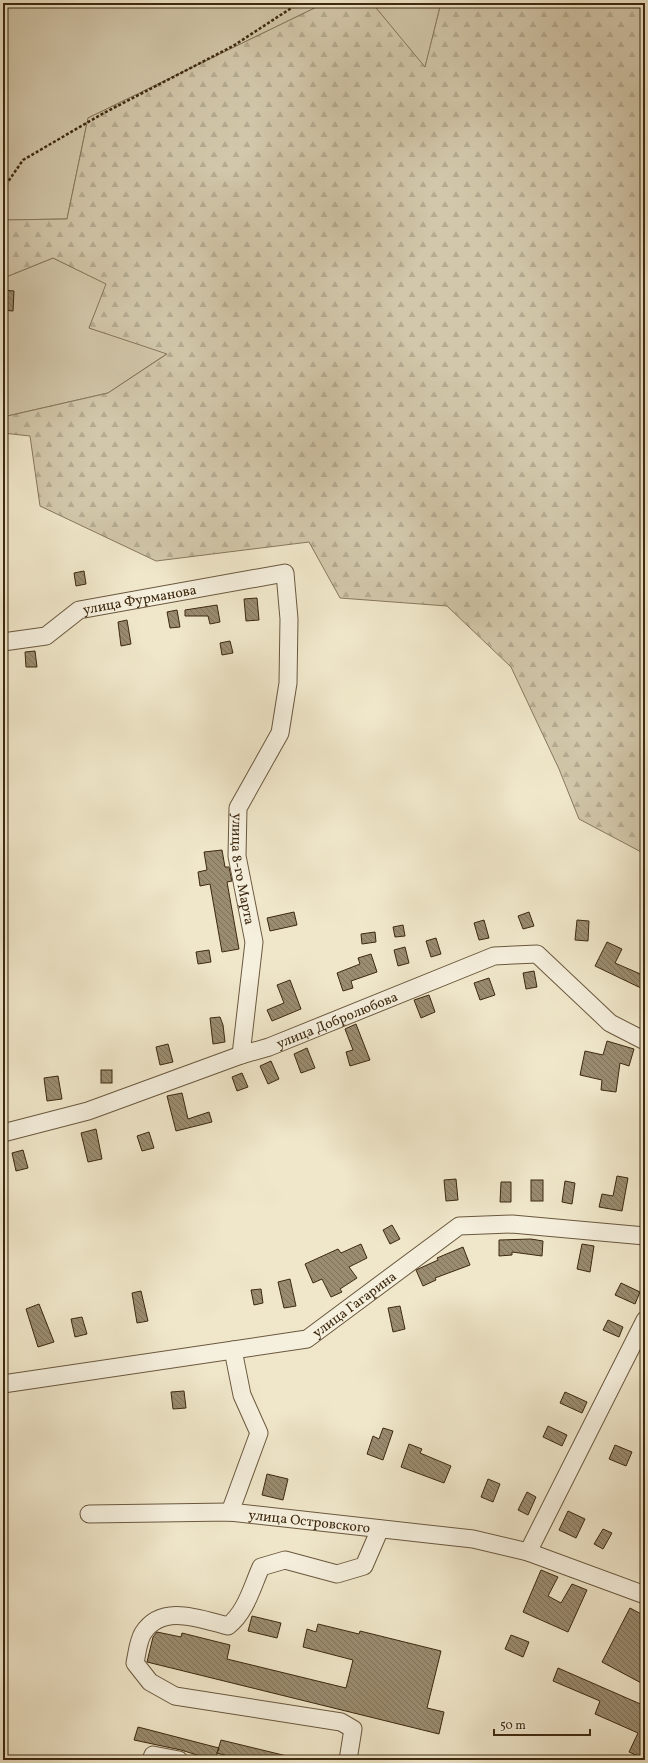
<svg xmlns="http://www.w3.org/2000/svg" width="648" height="1763" viewBox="0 0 648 1763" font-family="Vollkorn,serif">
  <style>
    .green { fill: #d2c7aa; stroke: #88785c }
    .forest { fill: url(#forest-firs); stroke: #88785c }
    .building { fill: url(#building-back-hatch); stroke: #3d290f }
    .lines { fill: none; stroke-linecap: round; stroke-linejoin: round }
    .minor-casing { stroke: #6a583e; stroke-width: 19 }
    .path { stroke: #3d290f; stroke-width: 2.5; stroke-dasharray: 3 2; stroke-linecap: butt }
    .minor { stroke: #f5efdd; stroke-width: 17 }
    .labels { text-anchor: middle; stroke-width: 3; stroke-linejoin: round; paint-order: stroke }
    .street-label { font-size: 14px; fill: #3d290f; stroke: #f5efdd }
  </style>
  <defs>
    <pattern id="forest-firs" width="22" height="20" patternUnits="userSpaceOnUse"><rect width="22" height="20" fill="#d2c7aa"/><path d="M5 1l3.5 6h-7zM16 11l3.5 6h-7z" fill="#b5ab91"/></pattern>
    <pattern id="building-back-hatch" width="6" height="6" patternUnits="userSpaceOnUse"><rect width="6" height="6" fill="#9a8c70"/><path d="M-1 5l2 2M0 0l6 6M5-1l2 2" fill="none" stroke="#7f725a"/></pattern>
  </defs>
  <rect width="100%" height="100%" fill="#f0e7ca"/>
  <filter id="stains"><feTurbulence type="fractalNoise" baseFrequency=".005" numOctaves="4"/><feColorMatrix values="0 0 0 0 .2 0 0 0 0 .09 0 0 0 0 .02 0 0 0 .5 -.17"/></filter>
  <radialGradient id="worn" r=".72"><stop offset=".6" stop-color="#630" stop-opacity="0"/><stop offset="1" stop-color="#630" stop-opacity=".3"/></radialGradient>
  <!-- green -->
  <g class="green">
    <path d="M3 3H325L88 118 67 219 3 220Z"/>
    <path d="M372 3H441L425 68Z"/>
    <path d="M3 238 6 277 53 258 107 284 89 328 168 353 108 393 3 417V356L6 355 3 344Z"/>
  </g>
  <!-- forest -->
  <path class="forest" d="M325 3H372L425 67 441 3H645V854L579 819 559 769 511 667 447 606 340 598 309 542 156 561 40 506 30 436 3 433V417L108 393 167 354 89 328 106 284 53 258 6 277 3 220 67 219 88 118Z"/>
  <!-- building -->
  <g class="building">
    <path d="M3 290 14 291 13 311 3 310Z"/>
    <path d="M84 571 86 584 76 586 74 573Z"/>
    <path d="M257 598 259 620 246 621 244 599Z"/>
    <path d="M217 605 220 622 210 624 208 616H185V610Z"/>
    <path d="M177 610 180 627 170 628 167 612Z"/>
    <path d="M127 620 131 644 121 646 118 622Z"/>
    <path d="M230 641 233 653 222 655 220 643Z"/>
    <path d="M35 651 37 667H26L25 652Z"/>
    <path d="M222 850 225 867H229L232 881 227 882 239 949 222 952 210 884 200 886 198 872 207 870 204 852Z"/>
    <path d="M294 912 297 925 270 931 267 918Z"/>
    <path d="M529 912 534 926 523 929 518 916Z"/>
    <path d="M484 920 489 938 479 940 474 923Z"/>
    <path d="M577 920 589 921 588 941 575 940Z"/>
    <path d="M403 925 405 936 395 937 393 927Z"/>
    <path d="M375 932 376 942 362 944 361 934Z"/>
    <path d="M436 938 441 954 431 957 426 941Z"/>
    <path d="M607 942 622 949 615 963 645 976V990L595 966Z"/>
    <path d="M405 947 409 963 398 966 394 950Z"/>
    <path d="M209 950 211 962 198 964 196 952Z"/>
    <path d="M371 954 377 972 351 981 353 988 343 991 337 973 360 964 358 958Z"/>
    <path d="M534 971 537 987 526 989 523 973Z"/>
    <path d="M489 978 495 995 480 1000 474 983Z"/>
    <path d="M290 980 301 1009 272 1021 267 1010 284 1003 277 985Z"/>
    <path d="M429 995 435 1012 421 1018 414 1000Z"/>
    <path d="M220 1017 223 1025 225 1042 213 1044 210 1018Z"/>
    <path d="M356 1024 370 1060 350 1066 346 1052 353 1050 345 1029Z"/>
    <path d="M607 1041 634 1049 629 1066 620 1063 616 1092 601 1090 602 1080 580 1075 585 1051 603 1055Z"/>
    <path d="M168 1044 173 1062 160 1065 156 1047Z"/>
    <path d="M307 1048 315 1068 301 1073 294 1054Z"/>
    <path d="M271 1061 279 1079 268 1084 260 1066Z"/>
    <rect x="101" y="1070" width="11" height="13"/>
    <path d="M242 1073 248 1087 237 1091 232 1077Z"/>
    <path d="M58 1076 62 1099 47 1101 44 1078Z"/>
    <path d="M182 1093 188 1119 209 1112 212 1122 176 1131 167 1096Z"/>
    <path d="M96 1129 102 1159 88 1162 81 1133Z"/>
    <path d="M149 1132 154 1148 142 1151 137 1136Z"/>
    <path d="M23 1150 28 1168 16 1171 12 1153Z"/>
    <path d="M617 1176 628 1178 622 1211 599 1207 602 1194 613 1196Z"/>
    <path d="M456 1179 458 1200 446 1201 444 1180Z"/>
    <rect x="531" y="1180" width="12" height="21"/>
    <path d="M565 1181 575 1183 572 1204 562 1202Z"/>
    <path d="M501 1182H511V1202H500Z"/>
    <path d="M392 1225 400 1239 390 1244 383 1230Z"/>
    <path d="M531 1239 543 1241 542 1256 512 1252V1255L499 1256V1240Z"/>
    <path d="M361 1244 367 1258 349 1267 357 1278 340 1289 342 1292 331 1297 322 1279 313 1283 305 1264 338 1249 341 1253Z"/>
    <path d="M582 1244 594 1246 590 1272 577 1269Z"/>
    <path d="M463 1247 470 1265 435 1278 436 1280 423 1286 416 1270 438 1260 437 1258Z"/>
    <path d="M290 1279 296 1306 284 1308 278 1282Z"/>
    <path d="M621 1283 640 1292 635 1304 615 1295Z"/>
    <path d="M261 1289 263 1303 254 1305 251 1290Z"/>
    <path d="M141 1291 148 1321 137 1323 132 1293Z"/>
    <path d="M39 1304 54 1342 38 1347 26 1309Z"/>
    <path d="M400 1306 405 1329 393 1332 388 1308Z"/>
    <path d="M82 1317 87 1334 75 1337 71 1319Z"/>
    <path d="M608 1320 623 1327 619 1337 603 1330Z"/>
    <path d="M184 1391 186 1408 173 1409 171 1392Z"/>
    <path d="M565 1392 587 1402 582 1413 560 1403Z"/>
    <path d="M548 1426 567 1435 562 1446 543 1437Z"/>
    <path d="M383 1428 393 1431 383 1460 367 1454 373 1436 379 1439Z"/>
    <path d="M409 1444 422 1449 420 1453 451 1466 444 1483 401 1467Z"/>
    <path d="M615 1445 632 1452 626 1466 609 1459Z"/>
    <path d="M267 1474 288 1479 283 1500 262 1495Z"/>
    <path d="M488 1479 500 1484 493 1502 481 1497Z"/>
    <path d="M527 1492 536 1497 528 1515 518 1510Z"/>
    <path d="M568 1511 585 1519 576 1538 559 1530Z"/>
    <path d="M603 1529 612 1533 603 1549 594 1544Z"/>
    <path d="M541 1570 558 1577 548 1596 561 1603 572 1584 587 1590 568 1632 523 1612Z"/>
    <path d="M630 1608 645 1616V1629L642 1636 645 1638V1685L602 1662Z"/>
    <path d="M252 1616 281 1623 277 1638 248 1631Z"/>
    <path d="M318 1624 359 1634 360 1631 441 1651 427 1708 444 1712 439 1734 147 1662 153 1637 157 1632 181 1637 182 1633 230 1645 227 1659 346 1688 353 1660 303 1647 307 1629 316 1632Z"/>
    <path d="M511 1635 529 1642 523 1657 505 1649Z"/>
    <path d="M558 1668 645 1706V1759L629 1752 638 1733 595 1714 600 1701 553 1681Z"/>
    <path d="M138 1727 219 1748 217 1753 221 1740 287 1756 286 1760H243L217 1753 216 1760H213L181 1750 134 1740Z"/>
  </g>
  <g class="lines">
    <defs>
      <g id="minor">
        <path id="s1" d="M3 642 46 636 79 610 285 573 289 619 288 683 280 733 238 808 237 856 254 942 241 1055"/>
        <path id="s2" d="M3 1133 88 1111 241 1055 269 1047 494 956 537 954 610 1023 645 1041"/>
        <path id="s3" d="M3 1384 307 1339 459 1226 512 1224 645 1236"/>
        <path d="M230 1512 259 1433 242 1395 233 1350"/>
        <path id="s4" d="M89 1514 230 1512 473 1539 528 1552 645 1595"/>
        <path d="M528 1552 645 1320"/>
        <path d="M151 1760 153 1755 179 1760"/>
        <path d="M348 1760 353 1729 341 1722 175 1696 150 1682 135 1663C137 1654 138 1641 143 1633 162 1603 200 1619 228 1626 246 1612 252 1587 261 1567L285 1560 337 1574 364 1566 380 1529"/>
      </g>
    </defs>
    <!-- minor casing -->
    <use href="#minor" class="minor-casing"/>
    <!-- path -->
    <path class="path" d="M3 189 23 160 102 114 233 46 299 3"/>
    <!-- minor -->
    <use href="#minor" class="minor"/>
  </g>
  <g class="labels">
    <!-- street labels -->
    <g class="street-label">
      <text dy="5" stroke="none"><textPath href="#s1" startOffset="147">улица Фурманова</textPath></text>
      <text dy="5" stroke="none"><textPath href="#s1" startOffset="603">улица 8-го Марта</textPath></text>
      <text dy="5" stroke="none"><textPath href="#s2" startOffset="353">улица Добролюбова</textPath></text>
      <text dy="5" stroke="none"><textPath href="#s3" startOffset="366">улица Гагарина</textPath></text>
      <text dy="5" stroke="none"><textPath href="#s4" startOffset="221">улица Островского</textPath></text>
    </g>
  </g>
  <!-- margin -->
  <rect width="648" height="1763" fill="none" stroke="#f0e7ca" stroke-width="16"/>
  <rect x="4" y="4" width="640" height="1755" fill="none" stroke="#3d290f" stroke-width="2"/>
  <rect x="8" y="8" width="632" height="1747" fill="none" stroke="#3d290f"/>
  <!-- scale -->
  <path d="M494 1729v6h96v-6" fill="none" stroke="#3d290f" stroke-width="2"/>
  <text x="500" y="1729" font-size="12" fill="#3d290f" stroke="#f5efdd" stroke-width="3" paint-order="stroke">50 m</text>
  <rect width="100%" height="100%" filter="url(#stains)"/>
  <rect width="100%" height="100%" fill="url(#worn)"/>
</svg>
